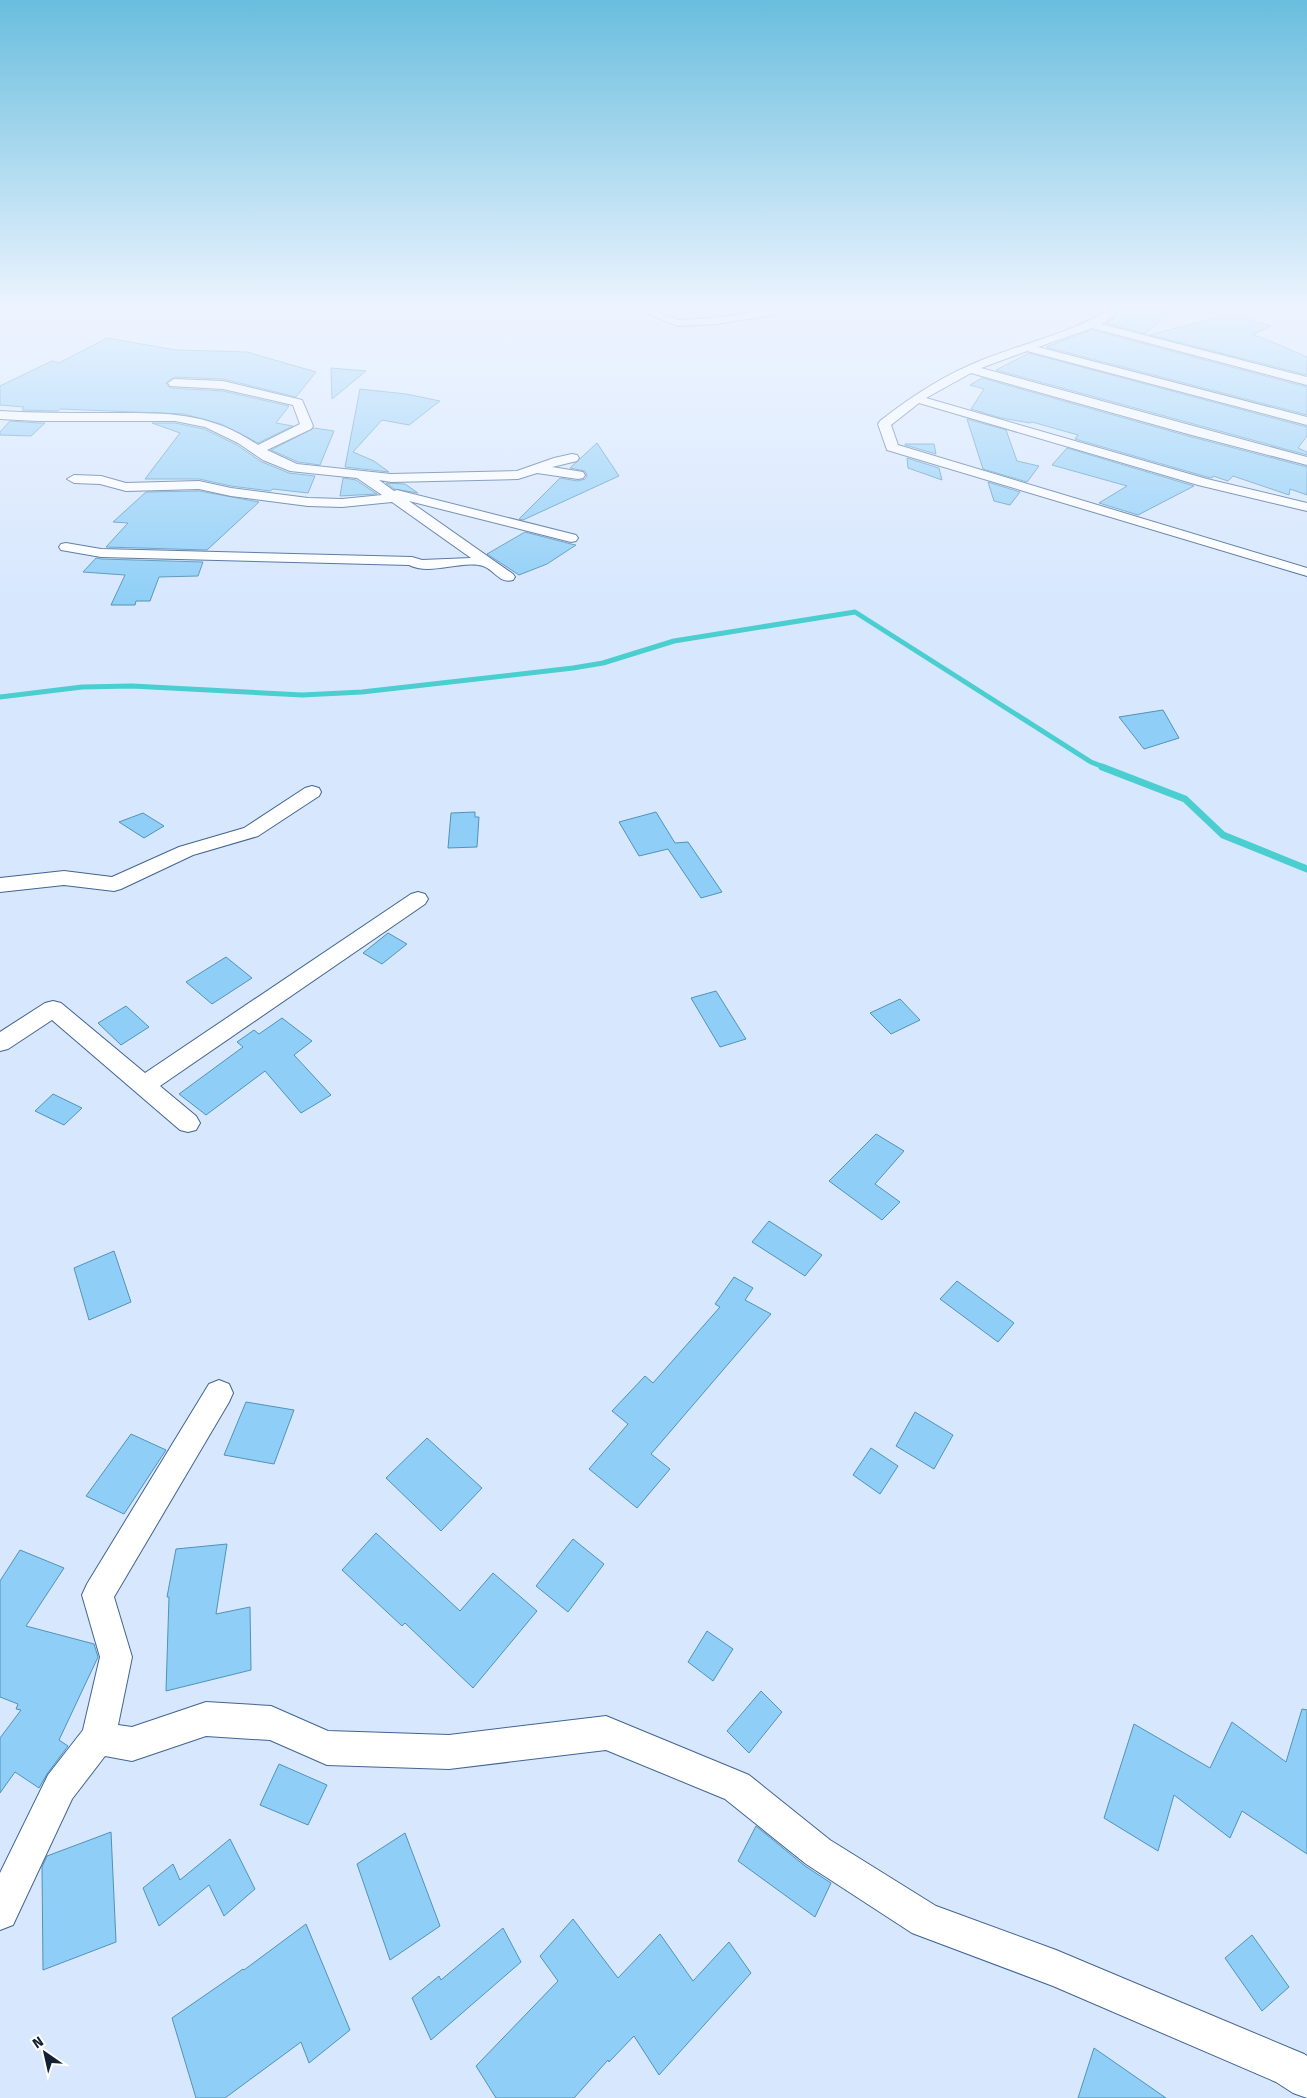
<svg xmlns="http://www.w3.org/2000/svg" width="1307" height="2098" viewBox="0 0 1307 2098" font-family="'Fira Sans',sans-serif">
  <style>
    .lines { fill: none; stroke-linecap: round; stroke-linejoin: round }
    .stream-far1 { stroke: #4bced0; stroke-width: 5 }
    .stream { stroke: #4bced0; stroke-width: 7 }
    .building { fill: #8fcff7; stroke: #5292b7 }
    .minor-casing { stroke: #416494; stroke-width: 2 }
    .minor { fill: #fff; fill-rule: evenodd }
  </style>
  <rect width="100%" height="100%" fill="#d7e7fe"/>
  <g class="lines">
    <!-- stream-far1 -->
    <path class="stream-far1" d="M0 697 82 687 132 686 302 695 362 692 573 668 603 663 674 641 855 612 1091 762 1106 768"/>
    <!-- stream -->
    <path class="stream" d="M1102 767 1185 799 1223 835 1307 869"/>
  </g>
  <!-- building -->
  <g class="building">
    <path d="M1117 310H1173L1145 334 1106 323 1114 319Z"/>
    <path d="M1230 314 1271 326 1252 335 1263 338 1307 357V375L1150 335Z"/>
    <path d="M1092 330 1307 387V415L1046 347Z"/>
    <path d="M107 338 176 350 247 352 316 372 296 397 223 379 174 377 166 383 170 388 223 391 289 406 276 423 293 426 258 443 221 424 184 414 60 409 58 411 22 410 24 407 0 405V386L52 361 59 363Z"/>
    <path d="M1029 353 1307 427V436L1298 448 1307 452V455L996 370Z"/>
    <path d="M331 368 366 371 332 399Z"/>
    <path d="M982 378 1188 436 1307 467V495L1290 489 1289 495 1233 476 1228 481 1213 476 1212 478 1207 477 1075 439 1078 435 1032 422 1030 423 1001 418 971 409 984 389 970 385Z"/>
    <path d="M360 389 406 394 440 401 409 425 382 420 353 452 374 461 389 472 345 467Z"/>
    <path d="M967 419 1006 430 1017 461 1039 466 1027 482 983 469Z"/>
    <path d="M10 421 38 423H45L31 436 0 435V432Z"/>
    <path d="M152 423H175L204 429 237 445 262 462 289 473 315 476 308 493 273 489 270 491 231 486 199 479H145L180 433Z"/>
    <path d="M314 428 334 431 320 465 298 462 271 450Z"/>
    <path d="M597 443 619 476 523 520 519 519 560 478 578 481 585 479 587 476 585 471 570 468Z"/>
    <path d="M905 444H934L936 454 905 445Z"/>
    <path d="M1067 448 1194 486 1138 515 1099 503 1127 486 1052 465Z"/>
    <path d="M907 458 939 468 942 480 908 468Z"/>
    <path d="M343 478 356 480 377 494 340 496Z"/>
    <path d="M988 482 1020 492 1010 505 994 501Z"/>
    <path d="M386 483 405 484 418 493 394 489Z"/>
    <path d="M199 491 259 502 207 550 106 547 128 523 113 522 146 492Z"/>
    <path d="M525 532 571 544 576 545 547 564 519 575 487 554Z"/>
    <path d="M96 558 101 559 203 562 198 576 159 577 150 601H136L135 605H111L125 575 83 572Z"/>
    <path d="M1163 710 1179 738 1144 749 1119 717Z"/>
    <path d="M475 812V817H479L477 847 448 848 451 813Z"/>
    <path d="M656 812 675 843 688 842 722 892 701 898 668 849 639 856 619 822Z"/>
    <path d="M143 813 164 826 144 838 119 822Z"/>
    <path d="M388 933 407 944 382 964 363 953Z"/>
    <path d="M226 957 252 978 212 1004 186 982Z"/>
    <path d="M716 991 746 1039 720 1047 691 998Z"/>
    <path d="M900 999 920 1020 891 1034 870 1013Z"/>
    <path d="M126 1006 149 1027 121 1045 98 1023Z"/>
    <path d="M282 1018 312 1041 294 1055 331 1095 301 1113 265 1071 206 1115 179 1094 243 1047 237 1042 254 1030 259 1034Z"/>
    <path d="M53 1094 82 1108 64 1125 35 1111Z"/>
    <path d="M876 1134 904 1151 875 1184 900 1202 882 1220 829 1181Z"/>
    <path d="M769 1221 822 1255 805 1276 752 1242Z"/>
    <path d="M114 1251 131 1302 89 1320 74 1268Z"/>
    <path d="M734 1277 753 1288 745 1300 771 1314 651 1454 670 1469 637 1508 589 1469 628 1424 612 1411 645 1376 653 1383 720 1307 715 1304Z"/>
    <path d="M957 1281 1014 1323 998 1342 940 1299Z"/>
    <path d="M246 1402 294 1410 274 1464 224 1455Z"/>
    <path d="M915 1412 953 1435 934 1469 896 1446Z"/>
    <path d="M131 1434 166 1450 124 1514 86 1496Z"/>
    <path d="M427 1438 482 1488 441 1531 386 1478Z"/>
    <path d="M871 1448 898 1466 880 1494 853 1475Z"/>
    <path d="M376 1533 460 1611 493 1573 537 1611 473 1688 405 1623 402 1626 342 1570Z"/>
    <path d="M573 1539 604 1564 568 1612 536 1586Z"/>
    <path d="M227 1544 216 1614 250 1607 251 1670 166 1691 169 1597H167L176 1549Z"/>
    <path d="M20 1550 64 1568 26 1626 94 1644 98 1657 59 1740 68 1746 47 1774 39 1788 15 1772 0 1793V1738L21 1710 16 1709 18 1704 0 1697V1581Z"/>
    <path d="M707 1631 733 1649 713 1681 688 1662Z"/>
    <path d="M761 1691 782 1712 749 1753 727 1731Z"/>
    <path d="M1302 1709 1307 1710V1854L1242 1811 1230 1838 1174 1795 1158 1851 1104 1818 1134 1724 1210 1768 1232 1722 1286 1762Z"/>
    <path d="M279 1764 327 1785 308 1825 260 1805Z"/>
    <path d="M756 1826 805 1866 831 1883 815 1917 738 1861Z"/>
    <path d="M111 1832 116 1942 43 1970 42 1867 47 1856Z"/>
    <path d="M405 1833 440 1926 390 1960 357 1864Z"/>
    <path d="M230 1839 255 1889 224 1916 209 1885 159 1926 143 1888 173 1864 180 1880Z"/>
    <path d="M573 1919 618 1978 660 1934 693 1981 729 1942 751 1973 659 2075 634 2036 609 2062 608 2060 574 2098H496L476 2066 558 1981 540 1956Z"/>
    <path d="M306 1924 350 2030 309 2063 301 2042 225 2098H196L172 2018 243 1969 244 1970Z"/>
    <path d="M503 1928 521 1962 431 2040 412 1998 439 1976 441 1980Z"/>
    <path d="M1252 1935 1289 1987 1262 2011 1225 1958Z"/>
    <path d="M1094 2048 1166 2098H1078Z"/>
  </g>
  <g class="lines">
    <defs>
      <g id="minor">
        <path d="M642 311H655L679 320 716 318 762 311H784L779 314 716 324 678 326Z"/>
        <path d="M1105 311H1115L1113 317 1101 324 1307 377V385L1092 328 1038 347 1307 417V425L1027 351 981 368 1307 457V465L1188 434 971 373 926 398 1207 479 1307 503V511L1198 485 919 403 891 425 898 445 1307 568V576L887 450 886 447 878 424 880 421C912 396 944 375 982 360 1022 344 1066 334 1104 313Z"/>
        <path d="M174 379 223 381 302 400 313 426 311 429 267 450 297 464 391 474 517 471 554 458 572 454 577 455 579 458 577 461 552 467 583 472 585 475 583 478 578 479 537 473 518 479 391 482 379 480 394 491 397 490 576 535 578 538 576 541 571 542 409 501 513 574 515 577 513 580C499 584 495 570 483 566 460 560 430 576 409 565L101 557 61 550 59 547 61 544 66 543 101 549 412 557 422 560 471 558 392 502 342 507 308 506 231 496 199 489 126 491 100 484 74 483 67 479 74 475 101 476 126 483 199 481 231 488 308 498 342 499 382 495 357 478 290 471 263 460 238 443 205 427 175 421H38L0 419V411C35 413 69 413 104 413 162 413 207 410 258 445L300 424 293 405 223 389 170 386 168 383Z"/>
        <path d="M312 786 319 788 321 792 319 796 258 836 193 855 121 889 114 891 64 885 0 892V878L64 871 112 877 179 847 244 828 305 788Z"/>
        <path d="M418 892 425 894 428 899 425 904 160 1086 196 1116 200 1123 196 1130 188 1132 180 1130 52 1020 8 1049 0 1051V1032L45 1003 53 1001 61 1003 145 1073 411 894Z"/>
        <path d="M219 1380 229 1384 233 1393 229 1402 114 1597 132 1657 118 1725 132 1727 206 1702 271 1706 328 1731 449 1735 606 1716 749 1775 830 1840 936 1906 1056 1950 1304 2054 1307 2056V2098L1293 2093 1276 2082 1053 1986 912 1933 806 1864 725 1799 606 1750 449 1769 327 1765 270 1740 206 1736 132 1761 105 1756 72 1799 13 1925 0 1930V1873L48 1775 83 1730 100 1657 82 1595 87 1584 209 1384Z"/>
      </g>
    </defs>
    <!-- minor casing -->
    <use href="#minor" class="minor-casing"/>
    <!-- minor -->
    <use href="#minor" class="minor"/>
  </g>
  <!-- sky -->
  <linearGradient id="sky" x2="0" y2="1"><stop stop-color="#69bede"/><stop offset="0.51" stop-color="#edf4ff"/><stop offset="1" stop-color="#edf4ff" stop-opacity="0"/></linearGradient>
  <rect width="1307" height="604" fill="url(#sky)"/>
  <!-- north arrow -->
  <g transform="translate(45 2053) rotate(326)" stroke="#ffffff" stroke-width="4" paint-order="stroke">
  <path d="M0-4L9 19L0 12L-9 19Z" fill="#122034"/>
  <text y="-8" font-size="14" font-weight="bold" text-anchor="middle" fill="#122034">N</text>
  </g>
</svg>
